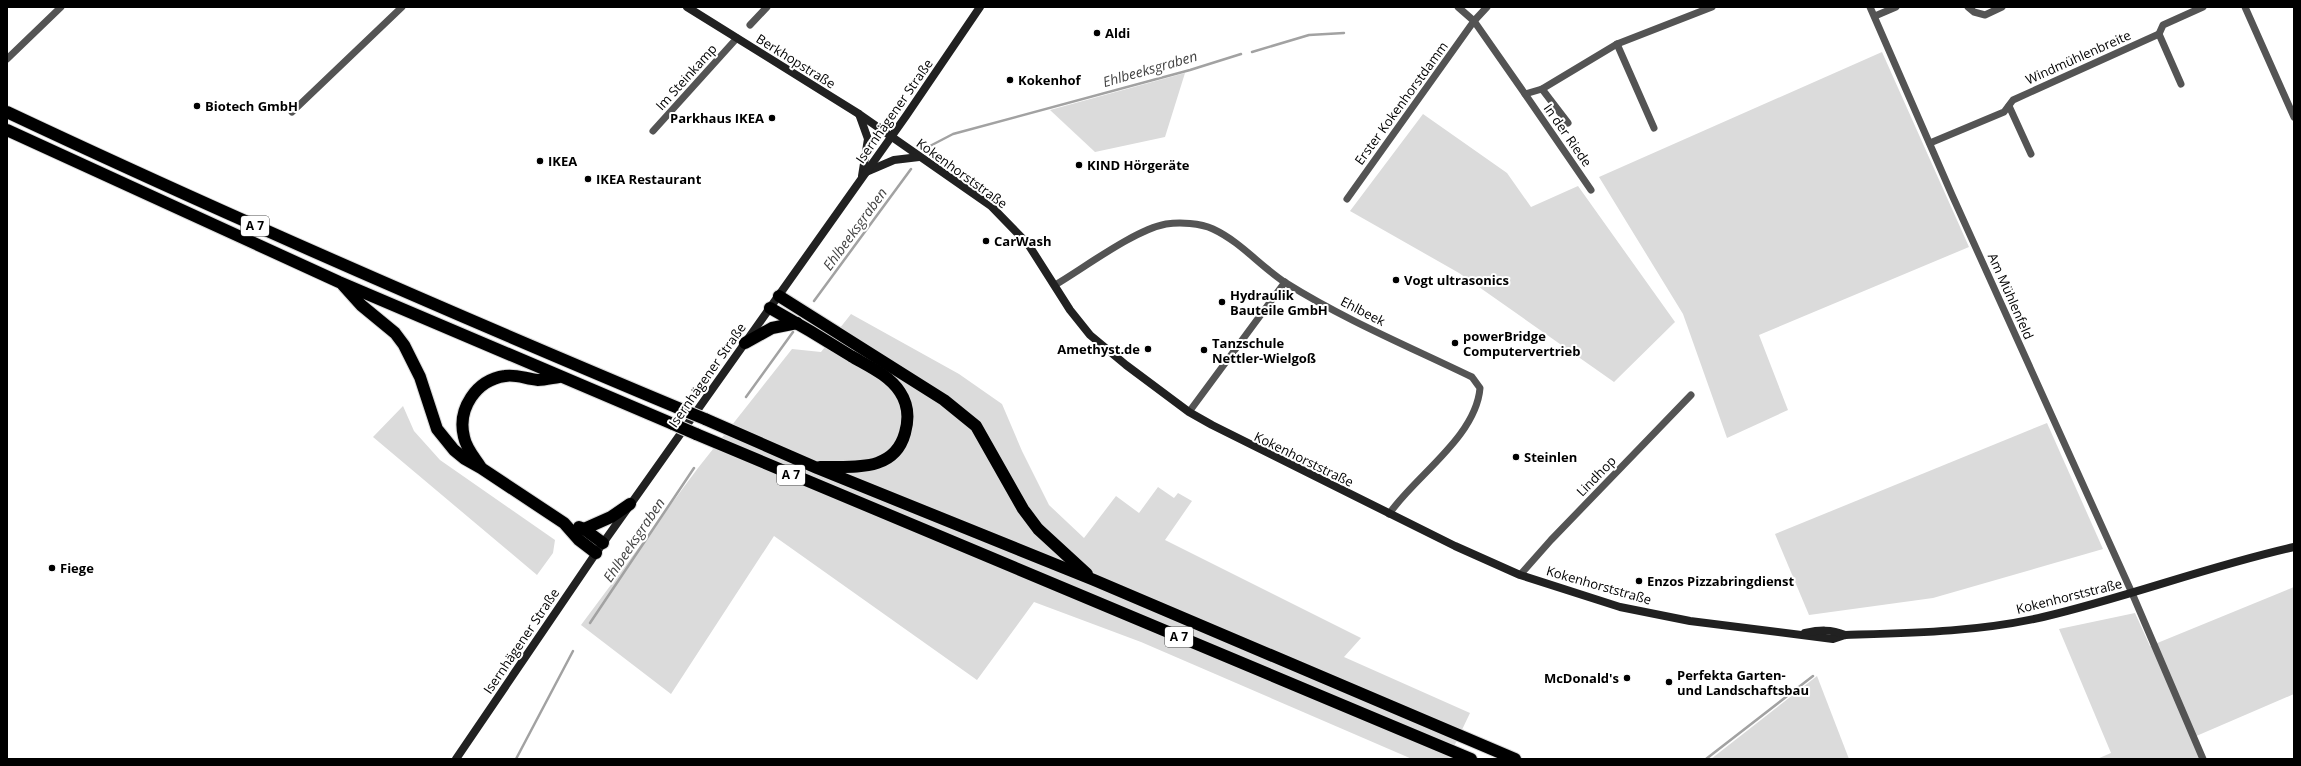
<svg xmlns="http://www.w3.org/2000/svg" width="2301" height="766" viewBox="0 0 2301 766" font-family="'Open Sans',sans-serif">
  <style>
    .green { fill: #dbdbdb }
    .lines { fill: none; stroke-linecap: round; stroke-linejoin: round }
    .stream { stroke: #a2a2a2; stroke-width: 2.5 }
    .motorway-casing { stroke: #dbdbdb; stroke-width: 14 }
    .minor { stroke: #545454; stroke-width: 7 }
    .secondary { stroke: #212121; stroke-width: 8 }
    .motorway { stroke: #000; stroke-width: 12 }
    .motorway-bridge-casing { stroke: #dbdbdb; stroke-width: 14; stroke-linecap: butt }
    .motorway-bridge { stroke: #000; stroke-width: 12 }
    .poi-dot { fill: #000; stroke: #fff; stroke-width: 1.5 }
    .labels { text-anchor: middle; stroke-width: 4; stroke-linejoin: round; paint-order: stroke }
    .shield { fill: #fff; stroke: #4c4c4c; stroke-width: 1 }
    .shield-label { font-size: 12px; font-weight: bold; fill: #000 }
    .poi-label { font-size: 13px; font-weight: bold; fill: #000; stroke: #fff; text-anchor: start }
    .street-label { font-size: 13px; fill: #000; stroke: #fff }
    .water-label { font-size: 14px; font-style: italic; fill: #434343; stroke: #fff }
  </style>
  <rect width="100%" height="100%" fill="#fff"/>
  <!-- green -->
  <g class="green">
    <path d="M1882 52 1969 247 1759 335 1788 410 1727 438 1683 314 1599 177Z"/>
    <path d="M1185 73 1165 137 1095 152 1050 110Z"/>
    <path d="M1423 114 1507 173 1531 207 1578 186 1675 322 1614 382 1459 273 1350 211Z"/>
    <path d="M851 314 959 374 1002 404 1022 451 1049 505 1084 538 1116 496 1139 513 1158 487 1174 498 1178 493 1192 501 1165 540 1361 638 1344 657 1470 713 1448 759H1412L1141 642 1034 602 977 680 774 536 671 694 581 625 698 468 792 349 821 352Z"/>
    <path d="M403 406 414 431 440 460 555 540 553 553 537 575 373 437Z"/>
    <path d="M2047 423 2103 549 1933 598 1809 615 1775 534Z"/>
    <path d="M2294 587V694L2194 737 2203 759H2097L2111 753 2059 629 2135 613 2150 646Z"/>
    <path d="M1817 676 1849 759H1711Z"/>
  </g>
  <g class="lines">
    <!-- stream -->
    <g class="stream">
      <path d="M1252 52 1309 35 1344 33"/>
      <path d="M928 147 953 134 1190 70 1241 54"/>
      <path d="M814 301 911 169"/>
      <path d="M746 397 793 332"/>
      <path d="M590 623 694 468"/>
      <path d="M516 759 573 651"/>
      <path d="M1706 759 1813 676"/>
    </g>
    <defs>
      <g id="motorway">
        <path d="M7 112C230 217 456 315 683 410"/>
        <path d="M7 130 339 282 673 424"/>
        <path d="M343 285 361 305 395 333 404 345 420 377 437 429 454 450 465 459 481 468 564 523 579 540 596 553"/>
        <path d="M779 296 944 400 976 426 1023 509 1038 529 1087 574"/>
        <path d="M770 308C797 323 824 339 851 356 868 366 889 375 900 392 908 404 909 419 905 433 894 473 853 466 820 467"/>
        <path d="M745 343 772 328 797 323"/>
        <path d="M705 419 817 468 1094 580 1515 759"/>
        <path d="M696 434 1471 759"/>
        <path d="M480 466C474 457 466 448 464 437 457 409 476 380 505 376 516 374 526 379 538 380 545 380 552 378 559 377"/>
        <path d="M579 527 584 529 603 543"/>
        <path d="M584 529 611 517 630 504"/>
      </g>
    </defs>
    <!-- motorway casing -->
    <use href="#motorway" class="motorway-casing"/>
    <!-- minor -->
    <g class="minor">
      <path d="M1458 7 1474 21 1525 94 1542 89 1568 123"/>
      <path d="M1870 7 1952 195 2132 593 2203 759"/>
      <path d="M1968 7 1974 12 1985 15 2002 7"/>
      <path d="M2245 7 2294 117"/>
      <path d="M1875 16 1896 7"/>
      <path d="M750 25 767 7"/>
      <path d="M2159 34 2181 84"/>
      <path d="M1617 44 1654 128"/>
      <path d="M7 59 61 7"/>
      <path d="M1542 89 1617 44 1712 7"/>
      <path d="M1525 94 1591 190"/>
      <path d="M2009 106 2031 154"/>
      <path d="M292 112 402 7"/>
      <path d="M653 131 737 38"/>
      <path d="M1930 143 2004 112 2013 100 2159 34 2163 25 2203 7"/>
      <path d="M1347 199 1474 21 1487 7"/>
      <path d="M1055 285C1084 268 1134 230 1166 224 1180 222 1200 223 1213 229 1241 242 1261 267 1286 283 1345 320 1410 347 1472 377L1480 388C1476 437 1415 476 1389 514"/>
      <path d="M1189 412 1285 282"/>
      <path d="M1520 575 1551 540 1691 395"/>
    </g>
    <!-- secondary -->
    <g class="secondary">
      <path d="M687 7 859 114 991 206 1028 244 1070 310 1090 335 1126 365 1189 412 1212 425 1455 546 1520 575 1620 607 1690 621 1833 639 1845 635C1911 633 1978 632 2043 617 2128 597 2209 566 2294 547"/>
      <path d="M859 114 868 139 862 176"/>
      <path d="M866 172 894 160 919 157"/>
      <path d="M1805 633C1819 630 1831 629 1845 635"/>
      <path d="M456 759 596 553 906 116 980 7"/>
    </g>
    <!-- motorway -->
    <use href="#motorway" class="motorway"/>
    <defs>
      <g id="motorway-bridge">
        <path d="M683 410 705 419"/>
        <path d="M673 424 696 434"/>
      </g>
    </defs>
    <!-- motorway-bridge casing -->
    <use href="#motorway-bridge" class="motorway-bridge-casing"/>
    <!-- motorway-bridge -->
    <use href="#motorway-bridge" class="motorway-bridge"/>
  </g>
  <!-- markers -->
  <g class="poi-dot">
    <circle cx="1097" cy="33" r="4"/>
    <circle cx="1010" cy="80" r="4"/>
    <circle cx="197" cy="106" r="4"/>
    <circle cx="772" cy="118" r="4"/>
    <circle cx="540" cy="161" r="4"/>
    <circle cx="1079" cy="165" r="4"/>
    <circle cx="588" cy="179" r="4"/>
    <circle cx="986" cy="241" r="4"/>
    <circle cx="1396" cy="280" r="4"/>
    <circle cx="1222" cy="302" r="4"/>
    <circle cx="1455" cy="343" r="4"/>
    <circle cx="1148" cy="349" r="4"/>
    <circle cx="1204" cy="350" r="4"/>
    <circle cx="1516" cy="457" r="4"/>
    <circle cx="52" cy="568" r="4"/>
    <circle cx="1639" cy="581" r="4"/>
    <circle cx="1627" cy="678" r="4"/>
    <circle cx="1669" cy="682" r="4"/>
  </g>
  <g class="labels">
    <!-- shield labels -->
    <g class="shield">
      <rect x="241" y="216" width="28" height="20" rx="3"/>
      <rect x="777" y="465" width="28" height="20" rx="3"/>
      <rect x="1165" y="627" width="28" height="20" rx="3"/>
    </g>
    <g class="shield-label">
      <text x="255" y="230">A 7</text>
      <text x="791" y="479">A 7</text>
      <text x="1179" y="641">A 7</text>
    </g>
    <!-- poi labels -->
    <g class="poi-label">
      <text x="1105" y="38">Aldi</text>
      <text x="1018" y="85">Kokenhof</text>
      <text x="205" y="111">Biotech GmbH</text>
      <text x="764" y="123" text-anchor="end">Parkhaus IKEA</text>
      <text x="548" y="166">IKEA</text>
      <text x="1087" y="170">KIND Hörgeräte</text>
      <text x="596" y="184">IKEA Restaurant</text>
      <text x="994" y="246">CarWash</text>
      <text x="1404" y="285">Vogt ultrasonics</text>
      <text x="1230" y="300">Hydraulik<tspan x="1230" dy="15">Bauteile GmbH</tspan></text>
      <text x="1463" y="341">powerBridge<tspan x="1463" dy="15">Computervertrieb</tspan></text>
      <text x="1212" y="348">Tanzschule<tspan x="1212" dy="15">Nettler-Wielgoß</tspan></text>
      <text x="1140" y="354" text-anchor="end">Amethyst.de</text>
      <text x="1524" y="462">Steinlen</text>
      <text x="60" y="573">Fiege</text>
      <text x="1647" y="586">Enzos Pizzabringdienst</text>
      <text x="1677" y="680">Perfekta Garten-<tspan x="1677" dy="15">und Landschaftsbau</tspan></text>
      <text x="1619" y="683" text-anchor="end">McDonald's</text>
    </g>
    <!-- street labels -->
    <g class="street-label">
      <text transform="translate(2078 57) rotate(-24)" y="5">Windmühlenbreite</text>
      <text transform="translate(796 61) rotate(32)" y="5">Berkhopstraße</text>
      <text transform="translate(686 77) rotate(-48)" y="5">Im Steinkamp</text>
      <text transform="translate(1401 103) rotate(-54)" y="5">Erster Kokenhorstdamm</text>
      <text transform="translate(894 111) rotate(-55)" y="5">Isernhägener Straße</text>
      <text transform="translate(1568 135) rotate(55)" y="5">In der Riede</text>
      <text transform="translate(962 173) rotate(36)" y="5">Kokenhorststraße</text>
      <text transform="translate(2011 296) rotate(66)" y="5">Am Mühlenfeld</text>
      <text transform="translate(1363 311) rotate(27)" y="5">Ehlbeek</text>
      <text transform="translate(707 375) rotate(-55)" y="5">Isernhägener Straße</text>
      <text transform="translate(1304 459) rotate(26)" y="5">Kokenhorststraße</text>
      <text transform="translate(1596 476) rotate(-46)" y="5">Lindhop</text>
      <text transform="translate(1599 585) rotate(16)" y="5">Kokenhorststraße</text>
      <text transform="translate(2069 596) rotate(-14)" y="5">Kokenhorststraße</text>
      <text transform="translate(521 641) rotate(-56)" y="5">Isernhägener Straße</text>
    </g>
    <!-- water labels -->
    <g class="water-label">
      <text transform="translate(1150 69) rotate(-16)" y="5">Ehlbeeksgraben</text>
      <text transform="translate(855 229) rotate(-54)" y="5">Ehlbeeksgraben</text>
      <text transform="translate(634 540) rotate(-56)" y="5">Ehlbeeksgraben</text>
    </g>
  </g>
  <!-- border -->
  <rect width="2301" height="766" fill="none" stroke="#000000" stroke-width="16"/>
</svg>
